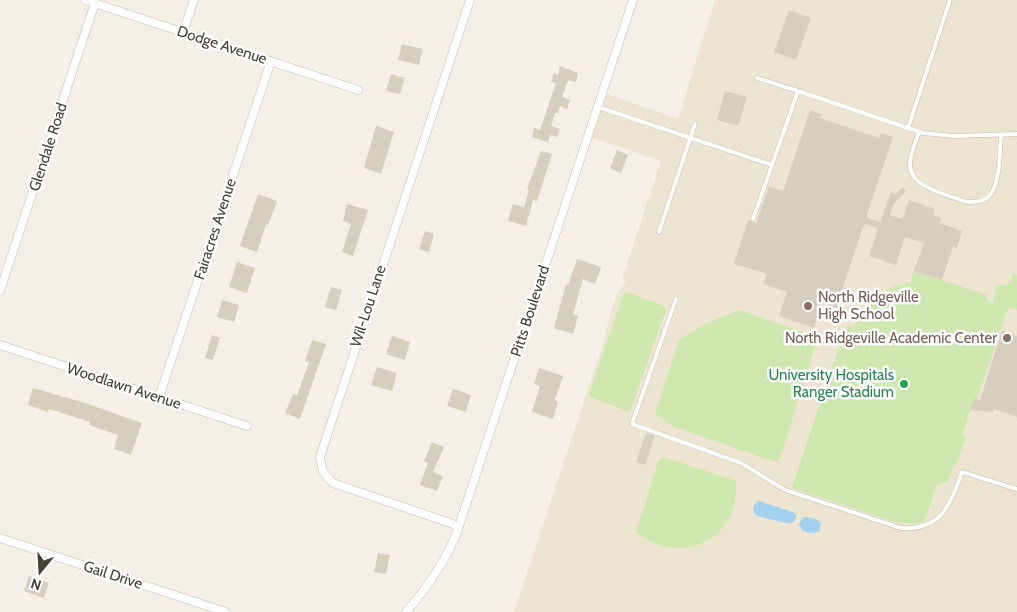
<svg xmlns="http://www.w3.org/2000/svg" width="1017" height="612" viewBox="0 0 1017 612" font-family="Cabin,sans-serif">
  <style>
    .education { fill: #ede5d1 }
    .green { fill: #cfe8af }
    .water { fill: #a3d2f1 }
    .building { fill: #d8cebf }
    .lines { fill: none; stroke-linecap: round; stroke-linejoin: round }
    .service-casing { stroke: #c2baac; stroke-width: 5 }
    .minor-casing { stroke: #c2baac; stroke-width: 9 }
    .service { stroke: #fff; stroke-width: 4 }
    .minor { stroke: #fff; stroke-width: 8 }
    .education-dot { fill: #8d6e63; stroke: #fff; stroke-width: 2 }
    .leisure-dot { fill: #2e9e5b; stroke: #fff; stroke-width: 2 }
    .labels { text-anchor: middle; stroke-width: 5; stroke-linejoin: round; paint-order: stroke }
    .street-label { font-size: 15px; fill: #474036; stroke: #fff }
    .education-label { font-size: 15px; fill: #785e54; stroke: #fff; text-anchor: start }
    .leisure-label { font-size: 15px; fill: #27864d; stroke: #fff; text-anchor: end }
  </style>
  <rect width="100%" height="100%" fill="#f4f0e7"/>
  <!-- education -->
  <path class="education" d="M715 0H1017V612H514L605 338 608 322 616 296 626 281 622 279 661 161 592 138 607 94 678 119Z"/>
  <!-- green -->
  <g class="green">
    <path d="M914 271 987 295V300L993 303 996 285H1007L1010 281 1013 273 1017 275V310L1008 308 977 399H974L962 435 966 436 956 466 954 465 949 480 936 487 925 521 914 524 896 522 792 488 846 326 854 328C863 302 883 287 910 283Z"/>
    <path d="M627 292 664 306 666 310 631 409 627 411 590 397 589 393 624 293Z"/>
    <path d="M739 310 818 337 780 458 775 462 674 427 655 414 679 340 704 324Z"/>
    <path d="M664 457 736 481C736 492 736 502 732 512 715 552 668 559 636 532L659 460Z"/>
  </g>
  <!-- water -->
  <g class="water">
    <path d="M759 501 793 512 796 514V519L790 524 757 516 754 513C752 507 754 504 759 501Z"/>
    <path d="M806 517 816 519 821 523 819 532 811 533 803 531 799 525 802 518Z"/>
  </g>
  <!-- building -->
  <g class="building">
    <path d="M789 10 811 18 796 60 774 52Z"/>
    <path d="M402 44 423 49 419 65 398 60Z"/>
    <path d="M560 66 578 73 576 82 568 80 562 97 570 100 567 109 560 106 558 113H555L551 126 560 129 557 137 550 135 548 142 532 137 534 128 540 130 556 83 551 82 554 73 558 75Z"/>
    <path d="M391 74 405 78 400 94 386 91Z"/>
    <path d="M725 91 747 97 738 126 717 120Z"/>
    <path d="M810 110 822 114 820 118 879 138 881 133 893 137 867 214V218L880 222 891 192 895 194 903 187 906 191 894 203 890 215 902 219 909 200 935 209 933 215 941 218 940 223 962 231 957 248 953 247 942 280 914 271 924 243 905 237 896 265 869 256 878 228 865 224 864 228 863 227 840 296 843 297 839 309 822 303 814 328 779 316 787 292 763 284 767 274 734 264 748 220 756 223 769 186 783 191Z"/>
    <path d="M376 126 394 132 381 174 364 168Z"/>
    <path d="M617 150 628 155 621 173 610 168Z"/>
    <path d="M541 151 552 154 537 201 533 200 526 226 508 221 513 204 524 207 529 190 527 189Z"/>
    <path d="M258 194 277 201 268 225 266 224 257 252 240 246Z"/>
    <path d="M347 204 368 210 353 256 342 252 351 224 343 221Z"/>
    <path d="M425 231 434 234 429 252 419 249Z"/>
    <path d="M577 259 601 267 595 284 583 279 573 314 578 316 573 334 554 328 566 284 568 285Z"/>
    <path d="M237 262 255 268 247 293 229 287Z"/>
    <path d="M331 287 342 290 336 310 325 307Z"/>
    <path d="M222 300 239 305 234 322 217 317Z"/>
    <path d="M1002 330 1017 336V417L994 409 993 412 970 410 974 398 980 400Z"/>
    <path d="M212 335 220 338 213 360 205 358Z"/>
    <path d="M392 336 410 342 405 360 386 354Z"/>
    <path d="M312 340 326 344 300 419 285 413 293 394 297 395 309 362 305 361Z"/>
    <path d="M377 367 397 373 392 391 371 385Z"/>
    <path d="M539 368 563 376 555 400 558 402 553 419 532 412 540 386 534 384Z"/>
    <path d="M33 388 85 403 142 423 131 455 114 449 118 435 89 425 90 422 49 409 48 412 28 405Z"/>
    <path d="M453 389 471 395 466 412 447 406Z"/>
    <path d="M646 433 655 436 645 465 636 462Z"/>
    <path d="M432 442 444 447 433 472 443 476 437 491 420 485 428 463 424 461Z"/>
    <path d="M378 553 390 555 386 574 374 572Z"/>
    <path d="M29 576 49 583 44 598 24 591Z"/>
  </g>
  <g class="lines">
    <defs>
      <g id="service">
        <path d="M757 78 798 91"/>
        <path d="M598 107 772 165 798 91 923 133 954 136 1017 134"/>
        <path d="M908 128 950 0"/>
        <path d="M919 132C916 142 909 155 910 166 911 188 949 195 967 202 975 202 983 202 989 196 1000 186 1000 149 1001 134"/>
        <path d="M753 219 772 165"/>
        <path d="M659 232 695 124"/>
        <path d="M676 299 632 424 741 463 785 490 901 528C941 531 951 504 962 472L1017 489"/>
      </g>
      <g id="minor">
        <path d="M85 0 358 90"/>
        <path d="M183 32 194 0"/>
        <path d="M0 291 95 3"/>
        <path d="M0 345 247 426"/>
        <path d="M159 397 271 61"/>
        <path d="M459 526 333 483 323 472 320 457 470 0"/>
        <path d="M0 538 226 612"/>
        <path d="M406 612C428 587 445 563 457 532L633 0"/>
      </g>
    </defs>
    <!-- service casing -->
    <use href="#service" class="service-casing"/>
    <!-- minor casing -->
    <use href="#minor" class="minor-casing"/>
    <!-- service -->
    <use href="#service" class="service"/>
    <!-- minor -->
    <use href="#minor" class="minor"/>
  </g>
  <!-- markers -->
  <g class="education-dot">
    <circle cx="808" cy="306" r="5"/>
    <circle cx="1007" cy="338" r="5"/>
  </g>
  <circle class="leisure-dot" cx="904" cy="384" r="5"/>
  <g class="labels">
    <!-- street labels -->
    <g class="street-label">
      <text transform="translate(222 45) rotate(18)" y="5">Dodge Avenue</text>
      <text transform="translate(48 147) rotate(-72)" y="5">Glendale Road</text>
      <text transform="translate(215 229) rotate(-72)" y="5">Fairacres Avenue</text>
      <text transform="translate(368 306) rotate(-72)" y="5">Wil-Lou Lane</text>
      <text transform="translate(530 311) rotate(-72)" y="5">Pitts Boulevard</text>
      <text transform="translate(124 386) rotate(18)" y="5">Woodlawn Avenue</text>
      <text transform="translate(113 575) rotate(18)" y="5">Gail Drive</text>
    </g>
    <!-- education labels -->
    <g class="education-label">
      <text x="818" y="302">North Ridgeville<tspan x="818" dy="17">High School</tspan></text>
      <text x="997" y="343" text-anchor="end">North Ridgeville Academic Center</text>
    </g>
    <!-- leisure labels -->
    <g class="leisure-label">
      <text x="894" y="380">University Hospitals<tspan x="894" dy="17">Ranger Stadium</tspan></text>
    </g>
  </g>
  <!-- north arrow -->
  <g transform="translate(40 572) rotate(198)" stroke="#ffffff" stroke-width="4" paint-order="stroke">
  <path d="M0-4L9 19L0 12L-9 19Z" fill="#474036"/>
  <text y="-8" font-size="14" font-weight="bold" text-anchor="middle" fill="#474036">N</text>
  </g>
</svg>
